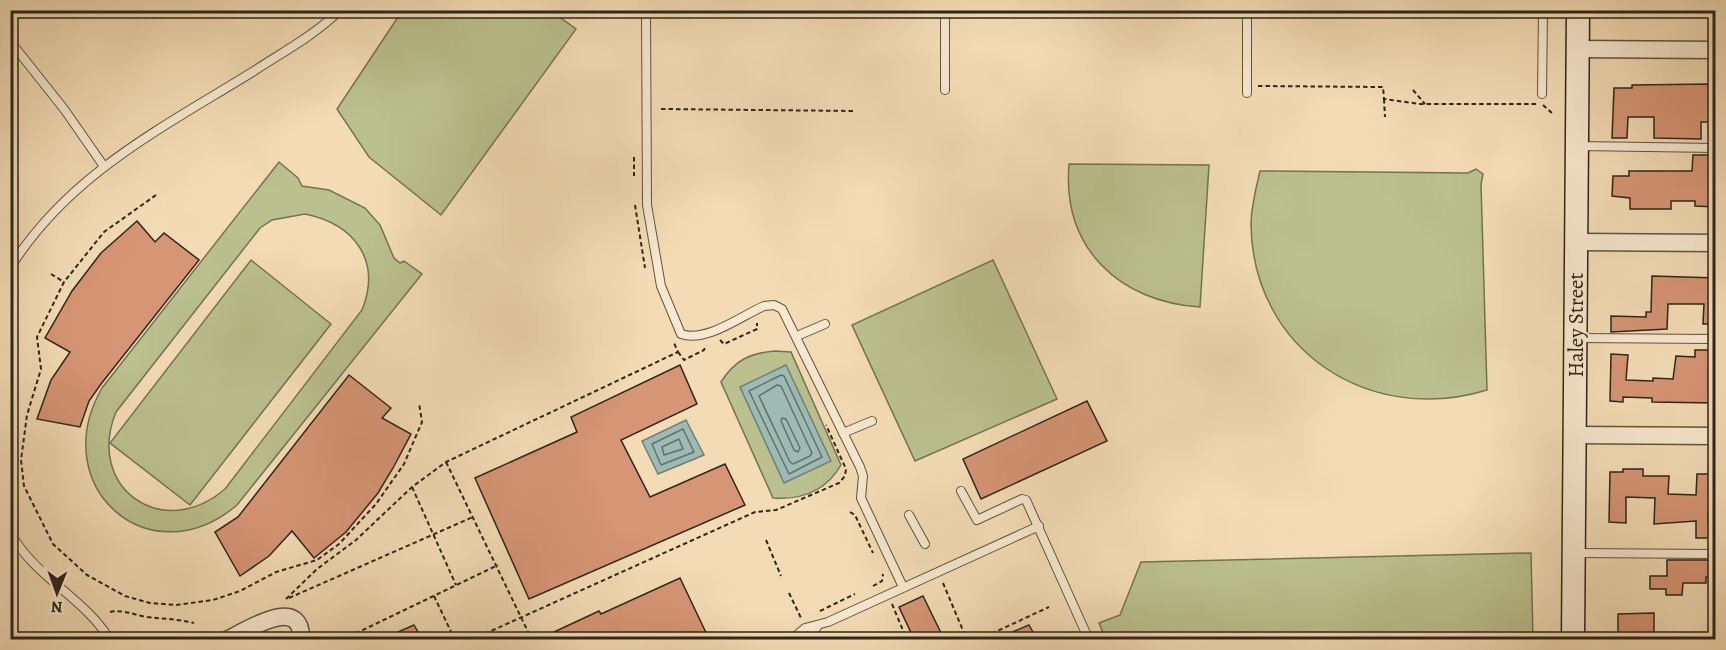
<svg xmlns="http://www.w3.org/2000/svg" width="1726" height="650" viewBox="0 0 1726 650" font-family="Alegreya,serif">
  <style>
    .green { fill: #bac08e; stroke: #747254; stroke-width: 1.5; fill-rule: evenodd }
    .water { fill: #9dbab4; stroke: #717e76; stroke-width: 1.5 }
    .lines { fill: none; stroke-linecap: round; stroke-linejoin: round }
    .shore { stroke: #667067; stroke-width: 1.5 }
    .building { fill: #d69575; stroke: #2e251a; stroke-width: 1.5 }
    .lane-casing { stroke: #5f5341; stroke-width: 10 }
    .street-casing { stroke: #5f5341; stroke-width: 19 }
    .secondary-casing { stroke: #2e251a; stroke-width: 25 }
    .path { stroke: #2e251a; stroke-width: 2; stroke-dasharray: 4.5 3; stroke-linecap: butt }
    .lane { stroke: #f7e8cf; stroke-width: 8 }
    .street { stroke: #f7e8cf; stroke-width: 16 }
    .secondary { stroke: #f7e8cf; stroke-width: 22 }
    .labels { text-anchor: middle; stroke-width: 4.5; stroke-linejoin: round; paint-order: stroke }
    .street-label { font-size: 21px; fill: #2e251a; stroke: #f7e8cf }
  </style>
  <rect width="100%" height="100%" fill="#f3dcb5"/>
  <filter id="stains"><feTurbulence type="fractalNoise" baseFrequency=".00333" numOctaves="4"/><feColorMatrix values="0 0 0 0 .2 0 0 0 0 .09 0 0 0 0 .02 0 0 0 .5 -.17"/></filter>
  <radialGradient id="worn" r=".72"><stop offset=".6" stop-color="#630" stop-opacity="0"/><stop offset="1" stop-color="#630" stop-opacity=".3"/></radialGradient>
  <!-- green -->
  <g class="green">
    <path d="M402 11H551L576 29 441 215 369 157 337 109Z"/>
    <path d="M279 162 298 178 302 186 329 190 365 208 380 225 394 258 400 263 404 261 422 274 237 505C150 579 45 487 102 388ZM305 214C354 224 382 260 362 310L225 489C162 543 85 487 116 412L260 228 272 220Z"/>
    <path d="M1069 164 1209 165 1200 307C1120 302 1062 249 1069 164Z"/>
    <path d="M1476 169 1483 174 1481 184 1487 390C1370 426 1253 351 1251 225 1251 206 1256 189 1260 171L1468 173Z"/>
    <path d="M251 260 331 324 190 505 110 443Z"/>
    <path d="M993 260 1057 399 915 461 852 325Z"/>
    <path d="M775 351 791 352 841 465C826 491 802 500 773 498L721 382C735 360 750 353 775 351Z"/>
    <path d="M1531 553 1533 639 1106 640 1099 623 1120 615 1141 562Z"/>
  </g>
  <!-- water -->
  <g class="water">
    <path d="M786 365 831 461 784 483 740 387Z"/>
    <path d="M686 420 704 455 658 474 642 441Z"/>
  </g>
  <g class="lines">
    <!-- shore -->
    <g class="shore">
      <path d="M781 375 784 376 822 457 789 474 749 391Z"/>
      <path d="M777 385 781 386 812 453 810 456 793 464 790 462 759 396Z"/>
      <path d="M782 418 786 419 800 448 798 452 794 450 781 421Z"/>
      <path d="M683 429 694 452 661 465 652 444Z"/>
      <path d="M679 439 683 449 664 455 662 447Z"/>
    </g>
  </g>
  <!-- building -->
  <g class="building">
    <path d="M1711 84V94H1716V122H1701V139L1654 138V117H1628L1627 138H1612L1614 88H1632V85Z"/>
    <path d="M1693 155H1710L1709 184H1716V207L1695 206V201H1671V209H1630V198L1612 196 1613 176H1629V171H1692Z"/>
    <path d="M137 221 155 242 164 233 199 260 101 384 89 401 80 427 37 419 51 380 70 352 45 338 72 291 101 253Z"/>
    <path d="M1652 276 1716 278V324H1703L1704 304H1668L1667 329 1611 332V316L1646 317V312H1651Z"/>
    <path d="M1695 350H1712L1716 403 1652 402V398L1623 397V402L1610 401 1611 354 1628 355 1626 380 1653 381V378L1673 379 1676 356 1695 357Z"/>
    <path d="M680 365 697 404 621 440 650 497 725 464 745 505 529 599 475 478 577 432 571 417Z"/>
    <path d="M349 375 391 408 382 418 411 434 393 468 378 493 346 532 314 558 292 531 269 556 240 576 215 532 238 517Z"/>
    <path d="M1087 401 1107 441 981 499 963 459Z"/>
    <path d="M1623 469H1643V476H1669L1668 494 1696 495 1697 474H1716V500H1709L1708 522H1712V538H1696V521L1654 524 1655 498 1626 497V523L1609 522 1610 472H1623Z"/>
    <path d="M1667 560H1711V577H1706V583H1683L1682 595H1666V589H1650V576H1667Z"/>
    <path d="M680 578 709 639H539L599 611 601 614Z"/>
    <path d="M923 596 944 639H914L899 607Z"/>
    <path d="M1654 613V639H1618V614Z"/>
    <path d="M414 625 422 639H382Z"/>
    <path d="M1029 625 1037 639H996Z"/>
  </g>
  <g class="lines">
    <defs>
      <g id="lane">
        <path d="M646 10 647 205 661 286 681 334C706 343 741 316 764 306L774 305 782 309 860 467 863 476 861 498 903 587"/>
        <path d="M10 41 64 109 103 165"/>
        <path d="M945 90V10"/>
        <path d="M1247 93V10"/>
        <path d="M1542 94 1543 10"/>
        <path d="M1578 146 1716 148"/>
        <path d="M10 268C69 174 162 128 254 71 283 52 315 35 340 10"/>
        <path d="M797 336 825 324"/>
        <path d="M1576 338 1716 339"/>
        <path d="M843 433 872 421"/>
        <path d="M961 491 977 520 1022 499 1026 500 1089 640"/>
        <path d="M909 515 925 544"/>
        <path d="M10 532C34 577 84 597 110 640"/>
        <path d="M1575 553 1716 554"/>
        <path d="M791 640 805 628 828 622 1039 526"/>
        <path d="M807 640 817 627"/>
      </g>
      <g id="street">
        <path d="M1578 49 1716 50"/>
        <path d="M1577 242 1716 243"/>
        <path d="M1575 435 1716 436"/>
        <path d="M227 640C247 630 303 593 301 640"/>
      </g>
      <path id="secondary" d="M1573 640 1578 10"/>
    </defs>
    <!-- lane casing -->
    <use href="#lane" class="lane-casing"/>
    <!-- street casing -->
    <use href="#street" class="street-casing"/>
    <!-- secondary casing -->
    <use href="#secondary" class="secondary-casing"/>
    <!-- path -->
    <g class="path">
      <path d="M1258 86 1383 87 1384 99 1420 104H1538"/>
      <path d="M1413 90 1425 104"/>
      <path d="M1384 99 1385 117"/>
      <path d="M1543 105 1554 115"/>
      <path d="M661 109 856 111"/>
      <path d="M634 157V176"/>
      <path d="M156 195 104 232 64 282 37 337 41 369 27 415 21 460 24 486 53 544 87 575 125 596 150 603 176 605 213 600 240 591 276 572 317 560 339 544 376 504 404 464 422 422 419 403"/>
      <path d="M635 205 645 268"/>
      <path d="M51 274 64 282"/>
      <path d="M720 340 724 344 757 329V323"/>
      <path d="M678 352 684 360 704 350 706 345"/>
      <path d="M446 462 532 640"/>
      <path d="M412 487 456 585"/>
      <path d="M850 512 855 515 873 553"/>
      <path d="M766 540 781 576"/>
      <path d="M943 583 967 640"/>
      <path d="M873 586 882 581 883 574"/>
      <path d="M789 593 801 618"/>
      <path d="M434 596 455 640"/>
      <path d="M289 598 473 517"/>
      <path d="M286 599 317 569 356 540 412 487 446 462 678 352 674 343"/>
      <path d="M892 604 907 640"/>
      <path d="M820 611 855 594"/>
      <path d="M110 612C123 609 134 615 147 617 164 619 178 619 194 623"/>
      <path d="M342 640 498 565"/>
      <path d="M471 640 755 512 776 510 839 483 845 476 846 469 826 425"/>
      <path d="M978 640 1049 607"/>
    </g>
    <!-- lane -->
    <use href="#lane" class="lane"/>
    <!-- street -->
    <use href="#street" class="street"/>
    <!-- secondary -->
    <use href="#secondary" class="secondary"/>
  </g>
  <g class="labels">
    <!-- street labels -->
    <g class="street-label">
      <text transform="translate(1576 325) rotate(-90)" y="7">Haley Street</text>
    </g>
  </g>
  <!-- margin -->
  <rect width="1726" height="650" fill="none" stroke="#f3dcb5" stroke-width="36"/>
  <rect x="12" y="12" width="1702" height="626" fill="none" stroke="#2e251a" stroke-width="3"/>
  <rect x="18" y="18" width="1690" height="614" fill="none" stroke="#2e251a" stroke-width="1.5"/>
  <!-- north arrow -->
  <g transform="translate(57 593) rotate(181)" stroke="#f7e8cf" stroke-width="4.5" paint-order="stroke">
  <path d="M0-4.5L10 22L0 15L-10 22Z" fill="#2e251a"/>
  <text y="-9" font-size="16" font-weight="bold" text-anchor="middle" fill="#2e251a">N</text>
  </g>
  <rect width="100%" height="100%" filter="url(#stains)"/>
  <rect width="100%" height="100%" fill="url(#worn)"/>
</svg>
